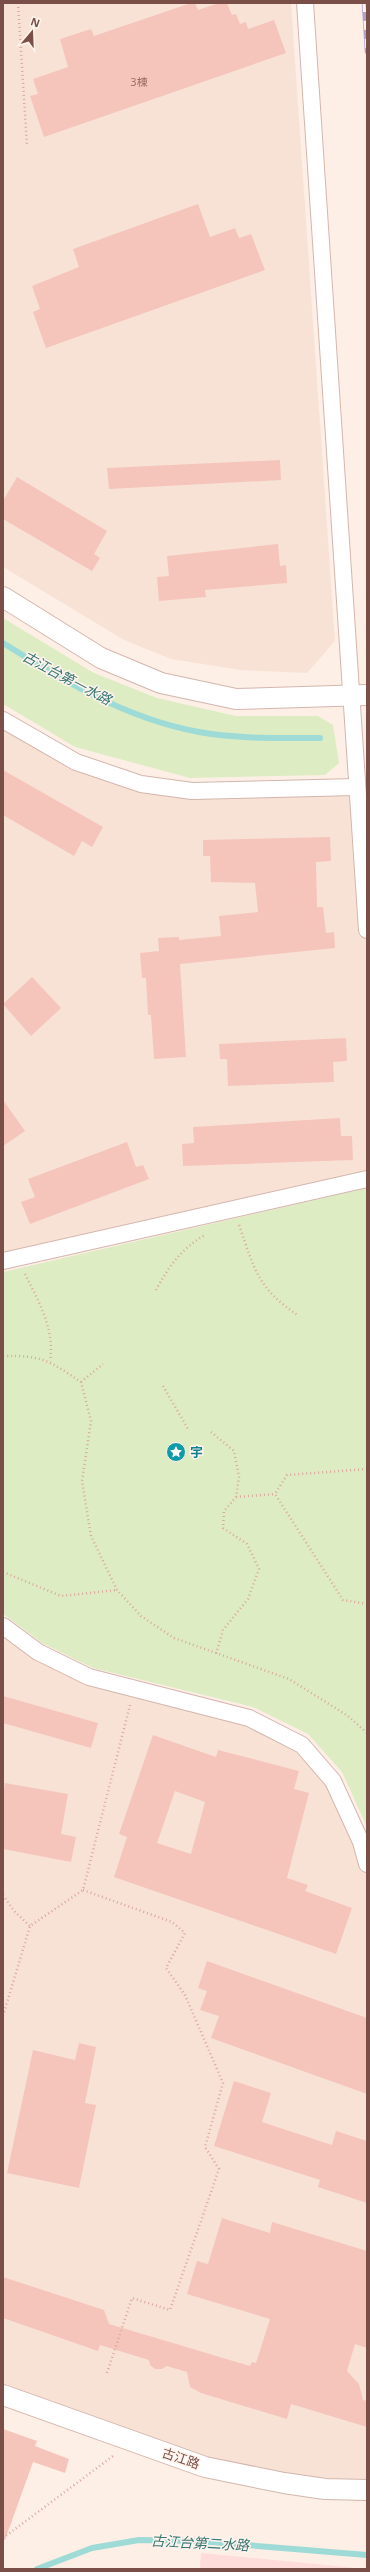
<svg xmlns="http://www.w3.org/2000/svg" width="370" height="2572" viewBox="0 0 370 2572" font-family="'Open Sans','Noto Sans JP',sans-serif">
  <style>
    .residential { fill: #f8e2d6 }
    .commercial { fill: #fedcd9 }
    .green { fill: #ddecc3 }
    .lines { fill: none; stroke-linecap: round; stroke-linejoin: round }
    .stream { stroke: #9edbd7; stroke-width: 6 }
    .building { fill: #f5c5bb; fill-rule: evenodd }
    .minor-casing { stroke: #d3b6ad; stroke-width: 18 }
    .tertiary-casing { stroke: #d3b6ad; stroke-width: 22 }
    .path { stroke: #daa89e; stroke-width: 2.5; stroke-dasharray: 1 3; stroke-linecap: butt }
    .minor { stroke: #fff; stroke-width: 16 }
    .tertiary { stroke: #fff; stroke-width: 20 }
    .rail-casing { stroke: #afa3c9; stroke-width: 4.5 }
    .rail { stroke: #fff4ed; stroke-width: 3; stroke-dasharray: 9; stroke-linecap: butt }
    .labels { text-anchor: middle; stroke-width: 3; stroke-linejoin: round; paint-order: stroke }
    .number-label { font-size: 11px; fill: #986c65 }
    .culture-label { font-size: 13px; font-weight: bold; fill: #0d838f; stroke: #fff4ed; text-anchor: start }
    .street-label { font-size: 13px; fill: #794f48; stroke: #fff4ed }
    .water-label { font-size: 14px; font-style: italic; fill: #387774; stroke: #fff4ed }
  </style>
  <rect width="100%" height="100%" fill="#feefe6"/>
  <!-- residential -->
  <g class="residential">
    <path d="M3 3H291L335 641 307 673 240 670 171 659 124 640 3 567Z"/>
    <path d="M3 720 141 784 356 787 367 930V1179L3 1261Z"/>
    <path d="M3 1626 89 1677 249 1718 302 1745 333 1781 367 1864V2490L243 2475 3 2394Z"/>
  </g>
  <!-- commercial -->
  <path class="commercial" d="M201 2553 367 2569H200Z"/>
  <!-- green -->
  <g class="green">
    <path d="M3 618 94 673 157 698 236 716H318L333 725 339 763 325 775 190 778 75 747 3 704Z"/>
    <path d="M367 1188V1827L342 1772 308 1734 253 1707 93 1668 42 1643 3 1614V1272Z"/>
  </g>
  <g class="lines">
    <!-- stream -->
    <g class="stream">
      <path d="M3 643C64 681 127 719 199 732 239 739 279 738 320 738"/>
      <path d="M37 2569 92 2548 139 2540 197 2541 367 2555"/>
    </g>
  </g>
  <!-- building -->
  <g class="building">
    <path d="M191 3H195L198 10 219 3H227L232 15 236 14 240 24 246 22 248 29 274 20 286 53 44 137 30 96 38 94 33 79 68 67 60 39 91 29 94 36Z"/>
    <path d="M198 204 210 237 235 228 239 238 251 234 265 270 46 348 33 312 40 309 32 286 79 267 73 249Z"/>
    <path d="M280 460 281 480 109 489 107 468Z"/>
    <path d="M17 477 107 531 94 554 100 558 92 571 3 519V501Z"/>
    <path d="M278 544 280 566 286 565 287 583 205 590 206 597 159 601 157 577 169 576 167 556Z"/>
    <path d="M3 770 103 827 92 847 82 841 74 856 3 815Z"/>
    <path d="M330 837 331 861 316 862 317 907H323L326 933 334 932 335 948 180 964 186 1057 154 1059 151 1015H148L146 978H142L140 953 159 951 158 938 179 937V940L221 936 219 916 258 912 255 883 211 882 210 856H203V840Z"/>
    <path d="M32 977 61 1008 31 1036 3 1004Z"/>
    <path d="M346 1038 347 1061 333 1062 334 1082 228 1086 227 1059H220L219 1044Z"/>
    <path d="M3 1100 25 1131 3 1146Z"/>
    <path d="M340 1118 341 1136H352L353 1160 183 1166 182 1144 194 1143 193 1127Z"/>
    <path d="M127 1142 136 1167 143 1165 149 1179 30 1224 21 1202 35 1197 28 1179Z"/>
    <path d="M3 1696 98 1723 91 1748 3 1723Z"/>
    <path d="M153 1735 216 1757 218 1750 299 1771 294 1789 309 1793 287 1878 308 1885 305 1891 352 1908 336 1954 114 1877 127 1837 119 1834ZM175 1791 205 1802 191 1854 157 1843Z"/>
    <path d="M5 1783 68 1794 61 1834 76 1837 71 1862 3 1849V1795Z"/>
    <path d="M207 1961 367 2018V2094L211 2038 219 2016 200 2010 207 1991 198 1988Z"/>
    <path d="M79 2043 96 2047 85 2103 96 2105 79 2188 7 2173 33 2050 75 2060Z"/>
    <path d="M234 2081 271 2093 262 2122 332 2145 336 2131 367 2141V2203L318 2187 320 2180 214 2146Z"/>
    <path d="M222 2218 270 2233 272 2222 367 2251V2348L355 2344 347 2371 359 2384 363 2400 367 2401V2427L291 2404 287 2419 201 2393 190 2387 187 2372 167 2366 162 2369H155L150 2365 149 2360 100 2345 98 2351 3 2318V2277L104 2310 109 2324 250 2366 252 2362 256 2363 270 2319 187 2294 197 2261 208 2264Z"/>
    <path d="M3 2429 37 2441 35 2446 69 2459 65 2473 33 2462 5 2540H3Z"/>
  </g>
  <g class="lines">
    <defs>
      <g id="minor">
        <path d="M305 3 367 930"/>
        <path d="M3 720 76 762 141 784 192 791 356 787"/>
        <path d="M3 1261 367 1179"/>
        <path d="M3 1626 38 1652 89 1677 249 1718 302 1745 333 1781 361 1842 367 1864"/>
      </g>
      <g id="tertiary">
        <path d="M3 597 101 658 161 683 236 699 367 695"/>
        <path d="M3 2395 205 2467 284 2483 325 2489 367 2490"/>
      </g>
    </defs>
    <!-- minor casing -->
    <use href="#minor" class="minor-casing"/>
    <!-- tertiary casing -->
    <use href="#tertiary" class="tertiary-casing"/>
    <!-- path -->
    <g class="path">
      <path d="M18 3 27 146"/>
      <path d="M239 1225C255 1270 257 1288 299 1316"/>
      <path d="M25 1274C39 1302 55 1330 50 1361"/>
      <path d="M156 1290C169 1266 181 1249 205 1235"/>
      <path d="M3 1356C41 1355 50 1361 81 1382L91 1421 82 1481 91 1536 117 1590 141 1616 174 1638 289 1679 348 1716 367 1733"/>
      <path d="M81 1382 103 1364"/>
      <path d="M163 1386 188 1429"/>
      <path d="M211 1432 234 1451 239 1477 236 1497 224 1511 223 1528 247 1544 259 1569 248 1599 223 1630 216 1654"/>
      <path d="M367 1469 287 1475 275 1494 343 1600 367 1604"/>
      <path d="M236 1497 275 1494"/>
      <path d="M3 1572 61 1596 117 1590"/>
      <path d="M83 1890 172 1922 185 1933 166 1968 185 1995 223 2083 205 2147 219 2169 170 2310 132 2298 107 2373"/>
      <path d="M3 1895 14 1911 30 1926"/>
      <path d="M3 2016 30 1926 83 1890 130 1705"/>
      <path d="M3 2538 113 2456"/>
    </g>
    <!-- minor -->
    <use href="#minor" class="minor"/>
    <!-- tertiary -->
    <use href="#tertiary" class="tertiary"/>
    <defs>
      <path id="rail" d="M364 3 367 52"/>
    </defs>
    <!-- rail casing -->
    <use href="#rail" class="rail-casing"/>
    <!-- rail -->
    <use href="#rail" class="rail"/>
  </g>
  <!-- icons -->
  <defs>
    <symbol id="sight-disc" viewBox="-11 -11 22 22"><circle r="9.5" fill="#0f9aa8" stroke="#fff4ed"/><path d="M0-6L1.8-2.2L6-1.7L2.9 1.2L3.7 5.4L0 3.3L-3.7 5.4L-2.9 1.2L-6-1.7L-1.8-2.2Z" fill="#fff"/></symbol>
  </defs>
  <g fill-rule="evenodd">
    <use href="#sight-disc" x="165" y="1441" width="22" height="22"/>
  </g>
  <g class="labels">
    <!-- number labels -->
    <g class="number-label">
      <text x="139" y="86">3棟</text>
    </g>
    <!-- culture labels -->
    <g class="culture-label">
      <text x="190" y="1457">宇</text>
    </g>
    <!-- street labels -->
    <g class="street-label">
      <text transform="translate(181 2458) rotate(19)" y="5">古江路</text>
    </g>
    <!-- water labels -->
    <g class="water-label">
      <text transform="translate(67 678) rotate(28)" y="5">古江台第一水路</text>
      <text transform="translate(200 2543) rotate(3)" y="5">古江台第二水路</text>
    </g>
  </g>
  <!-- border -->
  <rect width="370" height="2572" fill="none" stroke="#794f48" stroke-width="8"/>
  <!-- north arrow -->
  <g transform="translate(32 32) rotate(19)" stroke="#fff4ed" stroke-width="3" paint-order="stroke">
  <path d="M0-3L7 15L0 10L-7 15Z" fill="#794f48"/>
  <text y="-6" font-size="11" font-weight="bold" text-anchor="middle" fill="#794f48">N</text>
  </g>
</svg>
